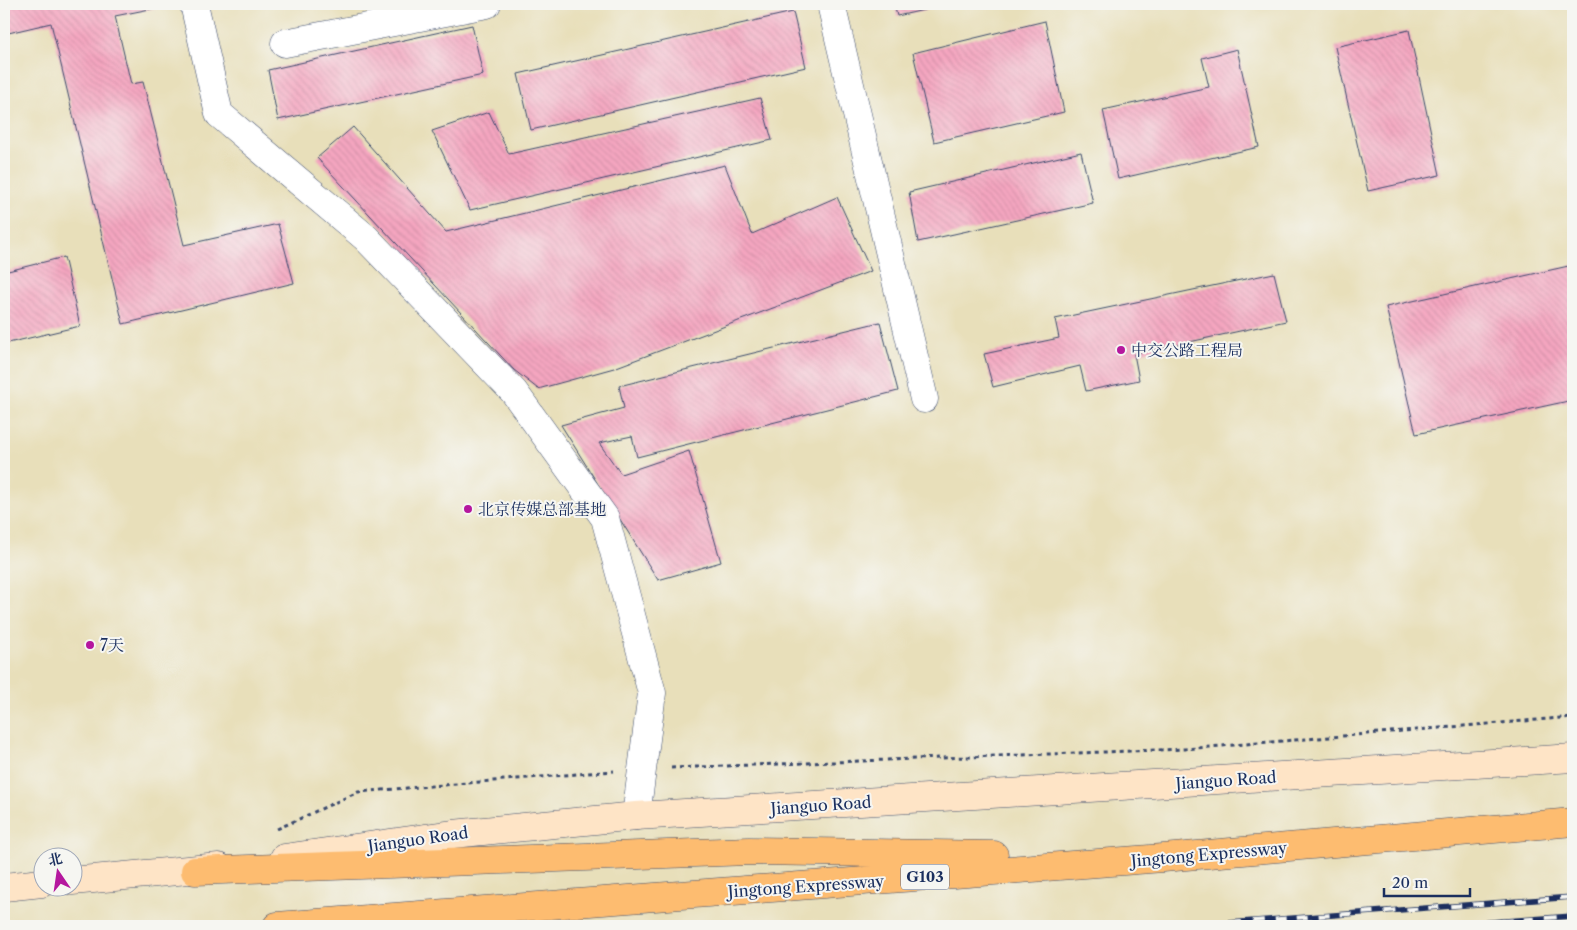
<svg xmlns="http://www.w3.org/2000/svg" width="1577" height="930" viewBox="0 0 1577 930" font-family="'Libre Caslon Text','Noto Serif SC',serif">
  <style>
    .building { fill: url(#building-back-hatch) }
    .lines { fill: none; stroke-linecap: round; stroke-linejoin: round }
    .minor-casing { stroke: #3a496c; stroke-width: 29 }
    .secondary-casing { stroke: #3a496c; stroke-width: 29 }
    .motorway-casing { stroke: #3a496c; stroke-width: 29 }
    .path { stroke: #3a496c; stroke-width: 3; stroke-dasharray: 4 4; stroke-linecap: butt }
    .minor { stroke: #fff; stroke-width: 28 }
    .secondary { stroke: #fee4c6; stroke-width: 28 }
    .motorway { stroke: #fdbc70; stroke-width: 28 }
    .rail-casing { stroke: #1b2f5e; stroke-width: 5.5 }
    .rail { stroke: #f6f6f2; stroke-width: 4; stroke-dasharray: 11; stroke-linecap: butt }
    .poi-dot { fill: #b5179e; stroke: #f6f6f2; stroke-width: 2 }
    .labels { text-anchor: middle; stroke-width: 4; stroke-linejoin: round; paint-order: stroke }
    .shield { fill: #f6f6f2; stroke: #5d6b8a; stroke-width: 1 }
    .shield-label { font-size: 15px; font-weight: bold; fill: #1b2f5e }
    .poi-label { font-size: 16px; fill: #1b2f5e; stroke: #f6f6f2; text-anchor: start }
    .street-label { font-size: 16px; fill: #1b2f5e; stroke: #f6f6f2 }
  </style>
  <defs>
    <pattern id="building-back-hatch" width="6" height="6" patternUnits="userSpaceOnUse" patternTransform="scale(1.25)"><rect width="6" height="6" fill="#f5a6c0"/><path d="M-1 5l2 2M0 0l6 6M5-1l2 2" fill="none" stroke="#d18fa7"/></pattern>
  </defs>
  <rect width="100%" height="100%" fill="#f6f6f2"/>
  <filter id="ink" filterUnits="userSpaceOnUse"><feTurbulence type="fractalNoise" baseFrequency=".02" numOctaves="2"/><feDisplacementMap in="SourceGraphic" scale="10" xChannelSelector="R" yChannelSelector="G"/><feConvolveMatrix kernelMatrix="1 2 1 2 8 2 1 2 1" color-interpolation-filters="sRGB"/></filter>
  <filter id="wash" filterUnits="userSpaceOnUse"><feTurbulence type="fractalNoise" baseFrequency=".0096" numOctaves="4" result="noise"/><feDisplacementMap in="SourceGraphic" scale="20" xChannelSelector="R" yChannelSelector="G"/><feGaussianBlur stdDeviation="1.12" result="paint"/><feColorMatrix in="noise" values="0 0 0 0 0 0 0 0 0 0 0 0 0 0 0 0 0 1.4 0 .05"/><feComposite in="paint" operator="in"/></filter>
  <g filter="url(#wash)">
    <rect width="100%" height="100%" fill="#e8dfba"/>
    <g id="blocks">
      <!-- building -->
      <g class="building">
        <path d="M4 4H159L160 7 115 16 131 84 143 82 184 245 278 224 294 283 123 324 51 23 4 34Z"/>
        <path d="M894 4H947V5L897 16Z"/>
        <path d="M793 12 806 67 531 130 518 74Z"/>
        <path d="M1045 21 1064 112 934 142 913 53Z"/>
        <path d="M472 25 483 75 278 120 268 70Z"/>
        <path d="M1409 30 1440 175 1368 191 1335 47Z"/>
        <path d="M1237 49 1259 147 1118 179 1103 110 1209 87 1202 58Z"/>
        <path d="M760 98 772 140 470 210 432 131 489 112 509 154Z"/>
        <path d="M353 127 446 232 725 165 752 234 837 197 871 271 614 368 538 389 514 370 317 158Z"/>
        <path d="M1081 152 1093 203 918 242 909 192Z"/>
        <path d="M64 257 80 326 4 344V272Z"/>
        <path d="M1573 265V400L1416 434 1386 307Z"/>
        <path d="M1274 273 1286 321 1134 354 1139 380 1086 391 1080 366 993 387 984 354 1059 338 1055 319Z"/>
        <path d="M880 322 898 391 637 457 632 436 599 443 621 474 689 451 721 562 658 580 561 425 624 408 619 386Z"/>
      </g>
    </g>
  </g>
  <g filter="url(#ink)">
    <use href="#blocks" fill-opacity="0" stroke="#3a496c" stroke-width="1"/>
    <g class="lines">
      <defs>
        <g id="minor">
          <path d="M194 4 219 114 366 238 514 392 605 518 652 693 636 816"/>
          <path d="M831 4 924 399"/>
          <path d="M285 43 487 4"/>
        </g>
        <g id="secondary">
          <path d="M284 858 453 834 636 816 1573 758"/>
          <path d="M72 881 219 867"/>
          <path d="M4 887 42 883"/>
        </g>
        <g id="motorway">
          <path d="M195 871 749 851 994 855"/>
          <path d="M277 926 1163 858 1573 822"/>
        </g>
      </defs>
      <!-- minor casing -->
      <use href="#minor" class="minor-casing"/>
      <!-- secondary casing -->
      <use href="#secondary" class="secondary-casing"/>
      <!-- motorway casing -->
      <use href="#motorway" class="motorway-casing"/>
      <!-- path -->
      <g class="path">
        <path d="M671 768 1185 749 1573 717"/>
        <path d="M277 829 358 792 614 771"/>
      </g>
      <!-- minor -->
      <use href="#minor" class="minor"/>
      <!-- secondary -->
      <use href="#secondary" class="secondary"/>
      <!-- motorway -->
      <use href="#motorway" class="motorway"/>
      <defs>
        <g id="rail">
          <path d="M1187 926 1573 897"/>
          <path d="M1436 926 1573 916"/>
        </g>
      </defs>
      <!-- rail casing -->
      <use href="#rail" class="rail-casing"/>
      <!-- rail -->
      <use href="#rail" class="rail"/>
    </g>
  </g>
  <!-- markers -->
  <g class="poi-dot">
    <circle cx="1121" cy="350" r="5"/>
    <circle cx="468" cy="509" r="5"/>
    <circle cx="90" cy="645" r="5"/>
  </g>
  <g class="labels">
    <!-- shield labels -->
    <rect class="shield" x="901" y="864.5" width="48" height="25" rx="4"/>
    <g class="shield-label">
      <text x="925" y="882">G103</text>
    </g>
    <!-- poi labels -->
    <g class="poi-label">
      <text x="1131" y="356">中交公路工程局</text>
      <text x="478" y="515">北京传媒总部基地</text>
      <text x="100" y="651">7天</text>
    </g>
    <!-- street labels -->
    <g class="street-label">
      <text transform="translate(1226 780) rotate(-4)" y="6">Jianguo Road</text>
      <text transform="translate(821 805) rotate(-4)" y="6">Jianguo Road</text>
      <text transform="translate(418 839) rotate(-8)" y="6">Jianguo Road</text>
      <text transform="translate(1209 854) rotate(-5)" y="6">Jingtong Expressway</text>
      <text transform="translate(806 886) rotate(-4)" y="6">Jingtong Expressway</text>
    </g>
  </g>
  <!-- margin -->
  <rect width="1577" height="930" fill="none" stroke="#f6f6f2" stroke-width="20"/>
  <!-- north arrow -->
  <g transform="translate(58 872) rotate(347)"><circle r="24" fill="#f6f6f2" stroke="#9ea6b7"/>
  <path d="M0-4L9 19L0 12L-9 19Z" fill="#b5179e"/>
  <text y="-8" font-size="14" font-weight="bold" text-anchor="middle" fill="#1b2f5e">北</text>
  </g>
  <!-- scale -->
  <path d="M1384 888v8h86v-8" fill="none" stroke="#1b2f5e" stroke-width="2.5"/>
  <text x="1392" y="888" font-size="15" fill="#1b2f5e" stroke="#f6f6f2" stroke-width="4" paint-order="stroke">20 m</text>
</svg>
